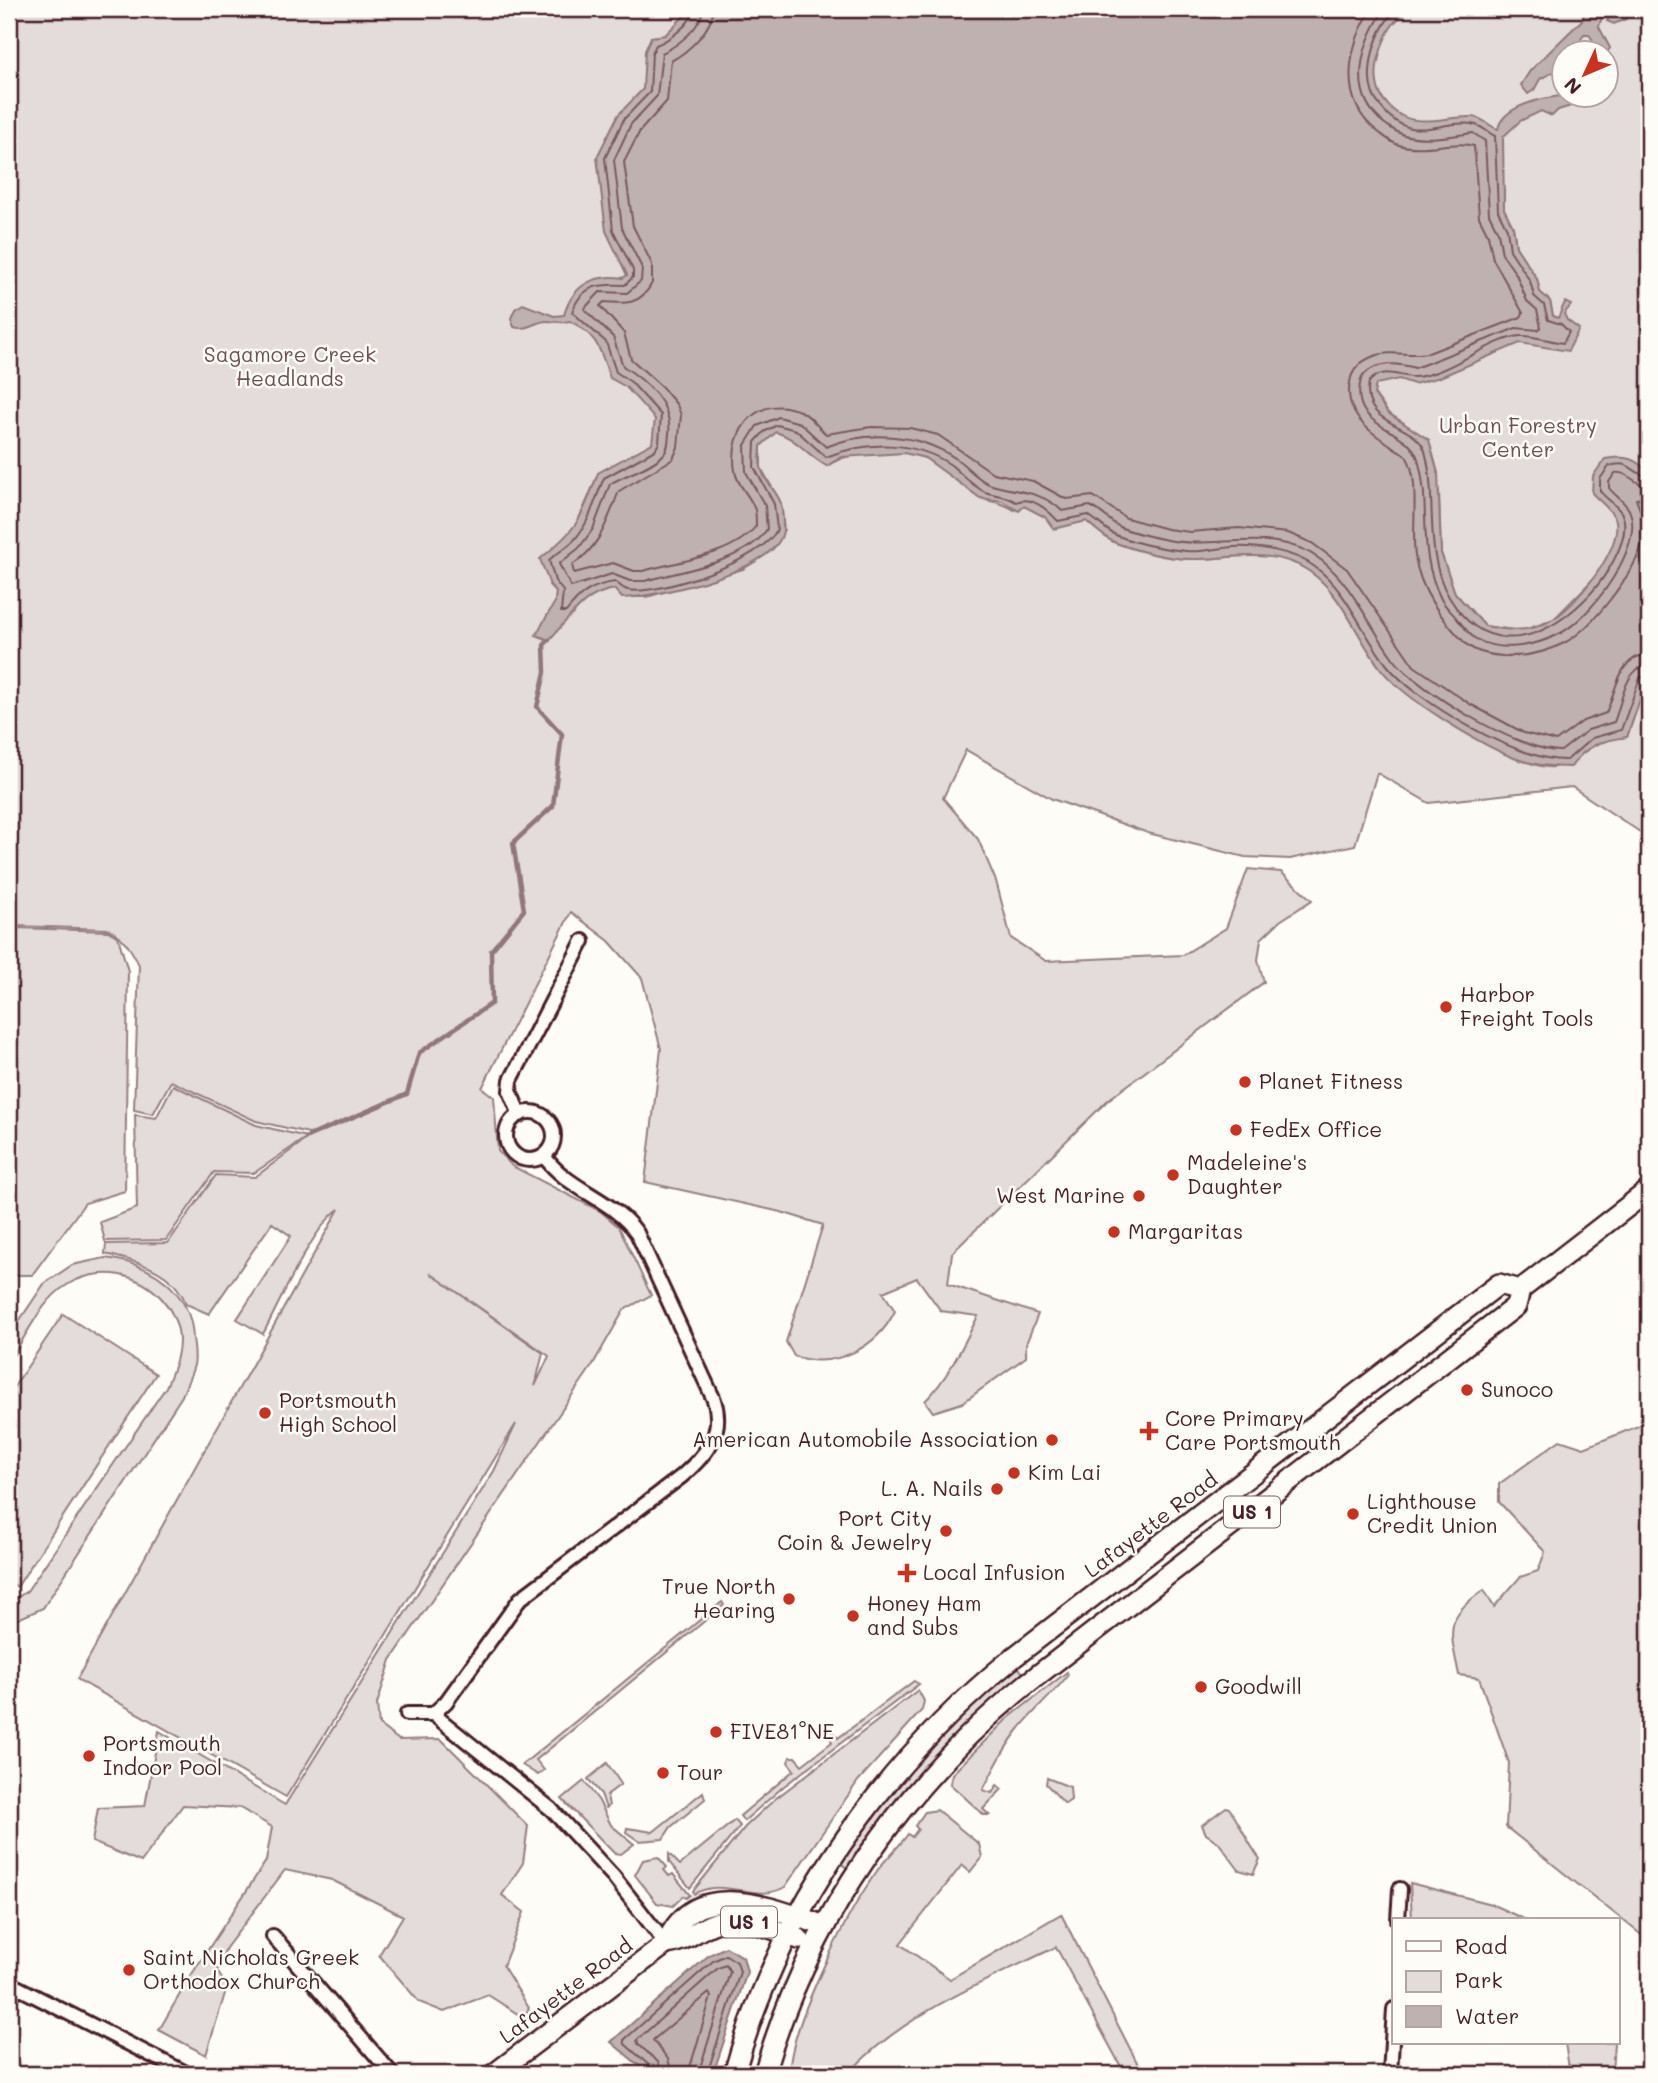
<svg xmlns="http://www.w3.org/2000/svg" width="1658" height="2083" viewBox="0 0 1658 2083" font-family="Mali,sans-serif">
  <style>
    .green { fill: #e3dcda; stroke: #967e82; stroke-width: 2; fill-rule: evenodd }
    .water { fill: #c0b1b1; stroke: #91777b; stroke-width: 2 }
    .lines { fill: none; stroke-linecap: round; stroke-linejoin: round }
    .shore { stroke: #795961; stroke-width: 2 }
    .stream { stroke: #91777b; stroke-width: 4.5 }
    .minor-casing { stroke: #4a1f2b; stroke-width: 18 }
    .primary-casing { stroke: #4a1f2b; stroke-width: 24 }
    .minor { stroke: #fdfcf7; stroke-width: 12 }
    .primary { stroke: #fdfcf7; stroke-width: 19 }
    .poi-dot { fill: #c8321e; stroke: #fdfcf7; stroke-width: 2.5 }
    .labels { text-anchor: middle; stroke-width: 5; stroke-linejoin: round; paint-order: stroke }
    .shield { fill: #fdfcf7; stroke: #806168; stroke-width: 2 }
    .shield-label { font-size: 19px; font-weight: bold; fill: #4a1f2b }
    .park-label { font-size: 21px; fill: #704e57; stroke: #fdfcf7 }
    .poi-label { font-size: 21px; fill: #4a1f2b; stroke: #fdfcf7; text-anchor: start }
    .street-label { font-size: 21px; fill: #4a1f2b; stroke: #fdfcf7 }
  </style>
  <rect width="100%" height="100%" fill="#fdfcf7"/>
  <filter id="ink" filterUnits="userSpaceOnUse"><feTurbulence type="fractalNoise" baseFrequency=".0143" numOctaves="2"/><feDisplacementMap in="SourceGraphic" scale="14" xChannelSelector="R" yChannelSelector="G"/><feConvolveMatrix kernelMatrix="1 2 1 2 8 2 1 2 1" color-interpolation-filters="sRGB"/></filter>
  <g filter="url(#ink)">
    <!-- green -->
    <g class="green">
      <path d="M9 9H706L645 269 578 323 654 397 663 443 597 476C583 514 564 547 549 585L556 592 555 602 571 616C585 600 593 593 615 589L622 597H647L743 569 756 561 784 530 781 503 761 468V445L776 432C797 438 808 456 827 466 852 450 899 446 927 459 947 469 961 486 979 497 988 503 1000 500 1014 510L1024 506C1043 515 1065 528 1086 521 1095 528 1106 539 1116 543 1137 551 1166 558 1189 559 1227 560 1262 548 1299 565 1339 584 1356 635 1381 669 1402 697 1518 771 1554 767 1570 765 1582 750 1596 744 1605 739 1616 738 1627 737L1649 674V838L1572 787 1429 803 1377 773 1355 845 1290 859 1245 857 1148 833 1052 799 966 750 943 798 978 839 996 881 1011 938 1046 961 1183 955 1226 928 1248 869 1281 872 1312 900 1280 921 1261 939 1258 960 1264 982 1108 1100 952 1253 948 1284 1038 1314 1026 1344V1357L962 1403 933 1412 925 1401C947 1380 964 1344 978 1316L941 1311 917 1278 883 1292 895 1311C877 1348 834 1370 794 1356L786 1342 823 1225 781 1212 645 1182 661 1049 642 978 609 941 571 912 482 1088 494 1097 498 1151 512 1166 600 1211 619 1227 651 1295 624 1310 592 1366 391 1660 377 1704 379 1725 399 1740 441 1739 528 1826 523 1863 502 1895 524 1912 503 1966 529 2008 524 2018 488 1995 444 2012 419 2002 379 1955 403 1916 332 1880 285 1870 226 1948 217 1971 227 1987 206 2055 159 2030 190 1977 266 1861 272 1827 240 1808 183 1805 141 1862 92 1842 98 1808 145 1806 159 1731 285 1805 494 1471 516 1424 286 1797 77 1679 339 1209C312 1228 280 1302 263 1334L237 1319 291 1236 272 1223 209 1314 186 1304C174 1270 136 1261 105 1254L106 1244 168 1243 216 1175 255 1177 313 1134 256 1121 171 1081 153 1114 134 1110 139 965C131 949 124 937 108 929L15 926 9 931ZM430 1273 549 1356 535 1386 543 1353Z"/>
      <path d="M1404 9H1649V474L1646 470 1619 520 1621 528 1607 565 1553 620 1521 631 1485 626 1455 593 1441 553 1439 491 1404 423 1388 413 1367 383 1553 316 1550 301 1540 292 1537 279 1516 247 1513 227 1504 209V190L1438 122 1406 120 1390 108 1372 84V49ZM1564 52H1606V94H1564Z"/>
      <path d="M16 928 108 931 118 937 128 971 125 1191 85 1203 32 1275H9V934Z"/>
      <path d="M173 1085 256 1125 307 1137 254 1173 214 1172 166 1240 105 1241 100 1222 137 1208 135 1115 156 1118Z"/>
      <path d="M105 1258C150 1263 191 1289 193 1338 194 1347 196 1357 194 1365 191 1376 186 1386 182 1396L43 1608 9 1623V1603L27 1591 166 1387C174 1368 182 1350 178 1330 166 1280 109 1259 67 1285 41 1300 25 1338 9 1362V1336L44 1284 72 1265Z"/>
      <path d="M63 1314 156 1374 17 1587 9 1581V1394Z"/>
      <path d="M1648 1422H1649V1941L1506 1827 1509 1763 1479 1678 1459 1675C1450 1631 1443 1617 1484 1590L1494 1607 1520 1577 1538 1571 1545 1552 1499 1502V1484L1560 1440 1584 1448Z"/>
      <path d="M722 1602 724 1605 536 1760 544 1770 538 1775 522 1765Z"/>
      <path d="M1018 1667 1023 1673C954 1730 897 1794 847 1868L840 1863C889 1788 948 1722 1018 1667Z"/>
      <path d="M1067 1672 1068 1675C1053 1695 1035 1709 1020 1728 1005 1746 994 1769 983 1790L992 1793 997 1785 1002 1789 983 1809 989 1815H984L950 1784 952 1774 1006 1720Z"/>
      <path d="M914 1681 919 1684 784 1786 744 1821 740 1816 794 1770 788 1762 790 1757H795L802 1765 832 1742 825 1727H829L838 1738Z"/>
      <path d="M918 1690 924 1701 922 1710 858 1781 785 1887C756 1904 724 1876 694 1894L693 1891 745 1827 775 1799Z"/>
      <path d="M607 1763 621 1784 607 1795 609 1806 606 1808 601 1794 588 1779Z"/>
      <path d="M1047 1778 1070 1787 1071 1800 1065 1804 1046 1784Z"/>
      <path d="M584 1781 599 1801 611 1825 634 1844 621 1854 614 1853 562 1799Z"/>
      <path d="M703 1792 705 1799 671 1827 663 1839 639 1841 626 1832 627 1828 653 1832Z"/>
      <path d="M1226 1807 1229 1808C1241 1825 1247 1842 1260 1859L1253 1874 1239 1870 1218 1842 1206 1834 1202 1825Z"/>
      <path d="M937 1810 979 1844 982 1857 970 1872 962 1865 900 1944 950 1979 1061 1914 1143 2074H1125L1056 1947C984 1982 904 2013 849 2073L790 2065C795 2017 848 1911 877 1871 886 1858 899 1847 908 1834L912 1837 918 1829 915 1826 925 1812Z"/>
      <path d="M735 1820 740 1826 690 1888 669 1862V1854L680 1865Z"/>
      <path d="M658 1857 667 1867 664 1870 669 1876 673 1874 690 1895 686 1898 683 1896 673 1906 657 1903 635 1875 643 1860Z"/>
      <path d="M1410 1883 1491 1904 1526 1920H1417L1412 1919Z"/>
      <path d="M1565 2043H1614L1612 2074H1570Z"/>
    </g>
    <!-- water -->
    <g class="water">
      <path d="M691 9H1411C1392 19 1384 37 1379 57 1375 70 1375 87 1383 99 1408 134 1439 116 1473 117 1483 118 1489 126 1498 129 1503 102 1559 94 1582 95L1581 103 1558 110 1552 116 1541 111 1520 121 1503 137 1504 209 1513 227 1516 247 1537 279 1540 292 1550 301 1553 316 1558 318 1565 302 1571 305 1564 314 1567 320 1579 329 1568 351 1520 343 1440 377 1414 384 1399 379 1376 384 1374 394 1388 413 1429 440 1438 473 1441 553 1455 593 1485 626C1507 631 1533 633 1553 619 1577 604 1621 550 1616 521 1614 512 1599 501 1592 493L1593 476 1605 459C1624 455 1637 458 1649 474V674L1627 737C1603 740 1584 746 1571 767 1552 767 1532 765 1514 758 1478 743 1404 699 1381 669 1357 638 1342 593 1309 571 1272 546 1229 560 1189 559 1166 558 1138 551 1116 543 1106 539 1095 528 1086 521L1054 529 1045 517 1024 506 1019 511 1002 501 980 498 925 458 904 453 841 457 827 466C808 456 797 438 776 432L761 446C761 452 759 461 761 467 763 480 775 489 780 501 782 507 783 520 783 527 786 570 654 597 622 598L614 589C583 594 570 618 549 640L536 635 555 602 556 592 550 585 540 559C579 527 580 521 598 473L652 443 655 419 626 387 610 378C599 348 600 338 570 321 561 324 556 321 547 321 535 321 528 331 514 327L511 318 515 309 523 304 554 316 564 315C572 286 594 273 623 278L627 275 606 231 597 157 618 115 643 89 645 51 651 37 665 35Z"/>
      <path d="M1584 9H1604L1599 27 1610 48 1606 54 1594 52 1596 46 1589 34H1584L1574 52H1564L1563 67 1540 79 1534 90 1528 94 1521 85 1530 71 1583 19Z"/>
      <path d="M1614 9H1630L1626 19 1614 24 1607 21Z"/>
      <path d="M726 1947 743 1957 747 1972 713 2074H649L611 2042 709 1955Z"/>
    </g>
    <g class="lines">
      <!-- shore -->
      <g class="shore">
        <path d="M694 9C692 24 669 40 656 45L652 53 650 92 624 119 605 158 613 230 633 270V277L625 285C600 284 582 284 572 312L606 342 616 372 631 382 661 415 659 443 655 450 604 478C595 499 590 522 575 539 568 547 557 553 549 560L555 581 563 591 561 612H566C580 594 591 585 615 582 620 585 623 589 628 590 658 596 766 559 777 529L774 504 754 467 755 442 764 432 777 425 796 430 826 457C866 441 914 440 951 465 961 473 973 487 985 492 996 496 1005 495 1016 502 1032 495 1048 510 1058 521L1088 515C1098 521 1107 532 1118 536 1138 544 1164 549 1186 551 1201 553 1218 548 1233 547 1259 546 1294 551 1315 567 1348 591 1362 634 1387 665 1416 702 1520 762 1567 760L1592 738 1621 730 1640 678 1649 674"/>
        <path d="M703 9C702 27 677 46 662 53L657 96 631 124 614 160 622 228 642 268 641 281 627 293 600 292 584 309 613 337 623 366C647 382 673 404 669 434 668 441 669 449 663 455 650 468 626 474 610 484L593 529 579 548 559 564 571 587 612 574 630 581H645C680 571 747 562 767 529L765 506 746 472 745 445 757 426 779 417 800 423 826 447C866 430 918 433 955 458 966 465 977 479 989 484 1015 493 1040 489 1062 511L1090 506C1102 511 1110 522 1120 527 1133 533 1153 537 1167 540 1217 550 1275 525 1321 560 1353 585 1369 626 1393 658 1417 691 1521 752 1561 751L1588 730 1614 722C1622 704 1624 667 1649 665"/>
        <path d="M713 9C713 29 688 52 671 61L667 101 640 131 624 162 633 226 652 264V283C641 305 625 304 604 302L600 306 624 333 631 359 662 387 677 405 681 415 678 447 673 459 619 491C607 521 600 548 572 565L574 573 613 563 634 571H643C678 561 733 556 756 526 756 521 756 514 755 510 751 496 737 486 735 471 728 429 759 392 802 412 812 417 818 428 826 434L871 427 910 428 938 435 993 473 1033 481 1066 499 1093 496 1126 518 1167 529 1190 532 1239 528 1288 533 1312 543 1347 569 1414 666 1470 704 1524 733 1556 741 1583 721 1606 713C1617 690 1618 656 1649 654"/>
        <path d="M1372 9C1348 45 1337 100 1377 131 1384 136 1391 143 1399 145 1424 152 1455 140 1474 146L1479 217 1488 235 1493 259 1523 313 1521 317 1431 352C1412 358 1393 349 1374 356 1361 361 1352 369 1350 382 1344 412 1366 430 1389 444 1393 448 1403 452 1406 456 1421 478 1411 530 1415 556 1420 591 1441 618 1464 642 1473 652 1489 655 1503 656 1524 657 1545 653 1564 643 1592 629 1637 570 1643 540 1646 526 1641 511 1636 499L1649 497"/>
        <path d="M1385 9C1361 44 1346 94 1385 124 1391 128 1397 133 1404 135 1427 141 1450 136 1473 133L1485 141 1489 214 1498 232 1502 254 1516 274 1527 301 1537 310 1541 327 1538 330 1516 328 1415 368C1397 363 1373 360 1361 379 1348 431 1408 425 1418 459 1432 508 1416 549 1441 599 1445 607 1453 613 1458 620 1464 626 1469 635 1476 639 1500 653 1536 646 1559 634 1590 619 1644 547 1630 512 1627 503 1615 496 1609 488V482L1615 473C1629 471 1635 486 1649 486"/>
        <path d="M1396 9C1380 26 1371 49 1370 72 1369 86 1372 97 1381 107 1413 148 1441 117 1476 125 1483 127 1488 133 1495 136L1498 211 1507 229 1510 250 1530 281 1534 296 1544 305 1548 320 1561 324 1569 332 1563 343C1549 341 1533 335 1520 336 1492 338 1444 377 1414 377 1398 377 1383 366 1369 382 1360 427 1416 422 1425 451 1438 499 1423 553 1449 597 1516 709 1643 558 1622 514 1618 506 1606 499 1600 491V479L1609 466C1632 459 1631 474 1649 477"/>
        <path d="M653 2074 651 2067 625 2044 624 2040 713 1961 726 1955 737 1962 740 1972 707 2074"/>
        <path d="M662 2074 658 2062 638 2044 637 2040 718 1968 726 1965 730 1972 698 2074"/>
        <path d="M672 2074 668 2059 653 2040 709 1993 711 1997 688 2074"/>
      </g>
      <!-- stream -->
      <path class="stream" d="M307 1137 407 1094 419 1053 492 1003 491 951 524 910 513 843 553 806 562 734 537 707 545 672 544 645 549 640"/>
      <defs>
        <g id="minor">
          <circle cx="530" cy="1136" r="24"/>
          <path d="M520 1115 510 1091 511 1080 583 941"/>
          <path d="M407 1714H433L551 1809 613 1876 666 1944"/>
          <path d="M433 1714 446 1702 520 1599 682 1476C706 1455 725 1433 714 1400L637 1233C612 1198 569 1191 544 1156"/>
          <path d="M1398 1920 1400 1889"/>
          <path d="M273 1936 392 2074"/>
          <path d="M9 1983 188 2074"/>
          <path d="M1390 2074 1394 2009"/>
        </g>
        <g id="primary">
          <path d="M666 1944C687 1941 692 1933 710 1925 740 1912 771 1929 799 1939"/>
          <path d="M494 2074 666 1944C695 1874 772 1908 825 1926"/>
          <path d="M734 2074C780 1909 882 1764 1014 1657L1499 1284 1520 1290"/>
          <path d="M764 2074C809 1919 903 1784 1029 1682L1516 1306 1520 1290 1649 1190"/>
        </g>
      </defs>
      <!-- minor casing -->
      <use href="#minor" class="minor-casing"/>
      <!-- primary casing -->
      <use href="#primary" class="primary-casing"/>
      <!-- minor -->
      <use href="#minor" class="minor"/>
      <!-- primary -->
      <use href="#primary" class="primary"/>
    </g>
  </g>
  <!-- markers -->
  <g class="poi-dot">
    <circle cx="1446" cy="1007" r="7"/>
    <circle cx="1245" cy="1082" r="7"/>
    <circle cx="1236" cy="1130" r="7"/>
    <circle cx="1173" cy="1175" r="7"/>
    <circle cx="1139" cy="1196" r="7"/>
    <circle cx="1114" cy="1232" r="7"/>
    <circle cx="1467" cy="1390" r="7"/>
    <circle cx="265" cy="1413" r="7"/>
    <path d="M1145.5 1420.5h7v7h7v7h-7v7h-7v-7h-7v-7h7z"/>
    <circle cx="1052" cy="1440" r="7"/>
    <circle cx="1014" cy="1473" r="7"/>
    <circle cx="997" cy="1489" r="7"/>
    <circle cx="1353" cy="1514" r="7"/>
    <circle cx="946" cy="1531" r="7"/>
    <path d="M903.5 1562.5h7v7h7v7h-7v7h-7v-7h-7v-7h7z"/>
    <circle cx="789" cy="1599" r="7"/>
    <circle cx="853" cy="1616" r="7"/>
    <circle cx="1201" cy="1687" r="7"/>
    <circle cx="716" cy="1732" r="7"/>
    <circle cx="89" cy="1756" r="7"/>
    <circle cx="663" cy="1773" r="7"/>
    <circle cx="129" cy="1970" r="7"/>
  </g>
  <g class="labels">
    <!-- shield labels -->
    <g class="shield">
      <rect x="1224" y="1496.5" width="56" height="31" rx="5"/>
      <rect x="721" y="1906.5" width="56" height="31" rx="5"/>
    </g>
    <g class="shield-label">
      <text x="1252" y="1519">US 1</text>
      <text x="749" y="1929">US 1</text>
    </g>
    <!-- park labels -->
    <g class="park-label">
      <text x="290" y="362">Sagamore Creek<tspan x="290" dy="24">Headlands</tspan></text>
      <text x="1518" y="433">Urban Forestry<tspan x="1518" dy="24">Center</tspan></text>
    </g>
    <!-- poi labels -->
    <g class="poi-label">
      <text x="1460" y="1002">Harbor<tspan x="1460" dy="24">Freight Tools</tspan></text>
      <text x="1259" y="1089">Planet Fitness</text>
      <text x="1250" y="1137">FedEx Office</text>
      <text x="1187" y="1170">Madeleine's<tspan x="1187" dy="24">Daughter</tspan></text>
      <text x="1125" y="1203" text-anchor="end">West Marine</text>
      <text x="1128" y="1239">Margaritas</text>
      <text x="1481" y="1397">Sunoco</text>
      <text x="279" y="1408">Portsmouth<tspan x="279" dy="24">High School</tspan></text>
      <text x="1165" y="1426">Core Primary<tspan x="1165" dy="24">Care Portsmouth</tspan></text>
      <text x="1038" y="1447" text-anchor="end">American Automobile Association</text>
      <text x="1028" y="1480">Kim Lai</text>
      <text x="983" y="1496" text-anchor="end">L. A. Nails</text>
      <text x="1367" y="1509">Lighthouse<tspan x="1367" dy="24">Credit Union</tspan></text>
      <text x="932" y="1526" text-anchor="end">Port City<tspan x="932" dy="24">Coin &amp; Jewelry</tspan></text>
      <text x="923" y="1580">Local Infusion</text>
      <text x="775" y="1594" text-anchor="end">True North<tspan x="775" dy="24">Hearing</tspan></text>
      <text x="867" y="1611">Honey Ham<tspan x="867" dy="24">and Subs</tspan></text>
      <text x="1215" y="1694">Goodwill</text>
      <text x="730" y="1739">FIVE81°NE</text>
      <text x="103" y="1751">Portsmouth<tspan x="103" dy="24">Indoor Pool</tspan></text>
      <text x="677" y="1780">Tour</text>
      <text x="143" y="1965">Saint Nicholas Greek<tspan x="143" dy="24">Orthodox Church</tspan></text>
    </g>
    <!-- street labels -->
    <g class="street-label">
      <text transform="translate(1151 1525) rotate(-37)" y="7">Lafayette Road</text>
      <text transform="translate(566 1991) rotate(-37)" y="7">Lafayette Road</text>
    </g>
  </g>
  <!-- margin -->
  <rect width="1658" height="2083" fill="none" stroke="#fdfcf7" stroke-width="35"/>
  <rect x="18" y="18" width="1623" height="2048" fill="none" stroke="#4a1f2b" stroke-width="2.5" filter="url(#ink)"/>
  <!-- legend -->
  <rect x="1392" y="1918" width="228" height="126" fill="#fdfcf7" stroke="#b5a4a5" stroke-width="2"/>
  <rect x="1406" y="1941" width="35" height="10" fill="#fdfcf7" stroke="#b5a4a5" stroke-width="2"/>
  <text x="1455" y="1954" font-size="21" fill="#4a1f2b">Road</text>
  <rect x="1406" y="1971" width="35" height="21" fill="#e3dcda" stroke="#b5a4a5" stroke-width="2"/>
  <text x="1455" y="1988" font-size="21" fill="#4a1f2b">Park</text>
  <rect x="1406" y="2006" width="35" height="21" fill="#c0b1b1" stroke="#b5a4a5" stroke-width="2"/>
  <text x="1455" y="2024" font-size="21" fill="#4a1f2b">Water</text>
  <!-- north arrow -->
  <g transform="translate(1585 74) rotate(226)"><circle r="33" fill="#fdfcf7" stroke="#b5a4a5" stroke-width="2"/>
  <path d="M0-5L12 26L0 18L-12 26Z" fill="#c8321e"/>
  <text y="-10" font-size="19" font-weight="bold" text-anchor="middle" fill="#4a1f2b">N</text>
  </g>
</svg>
